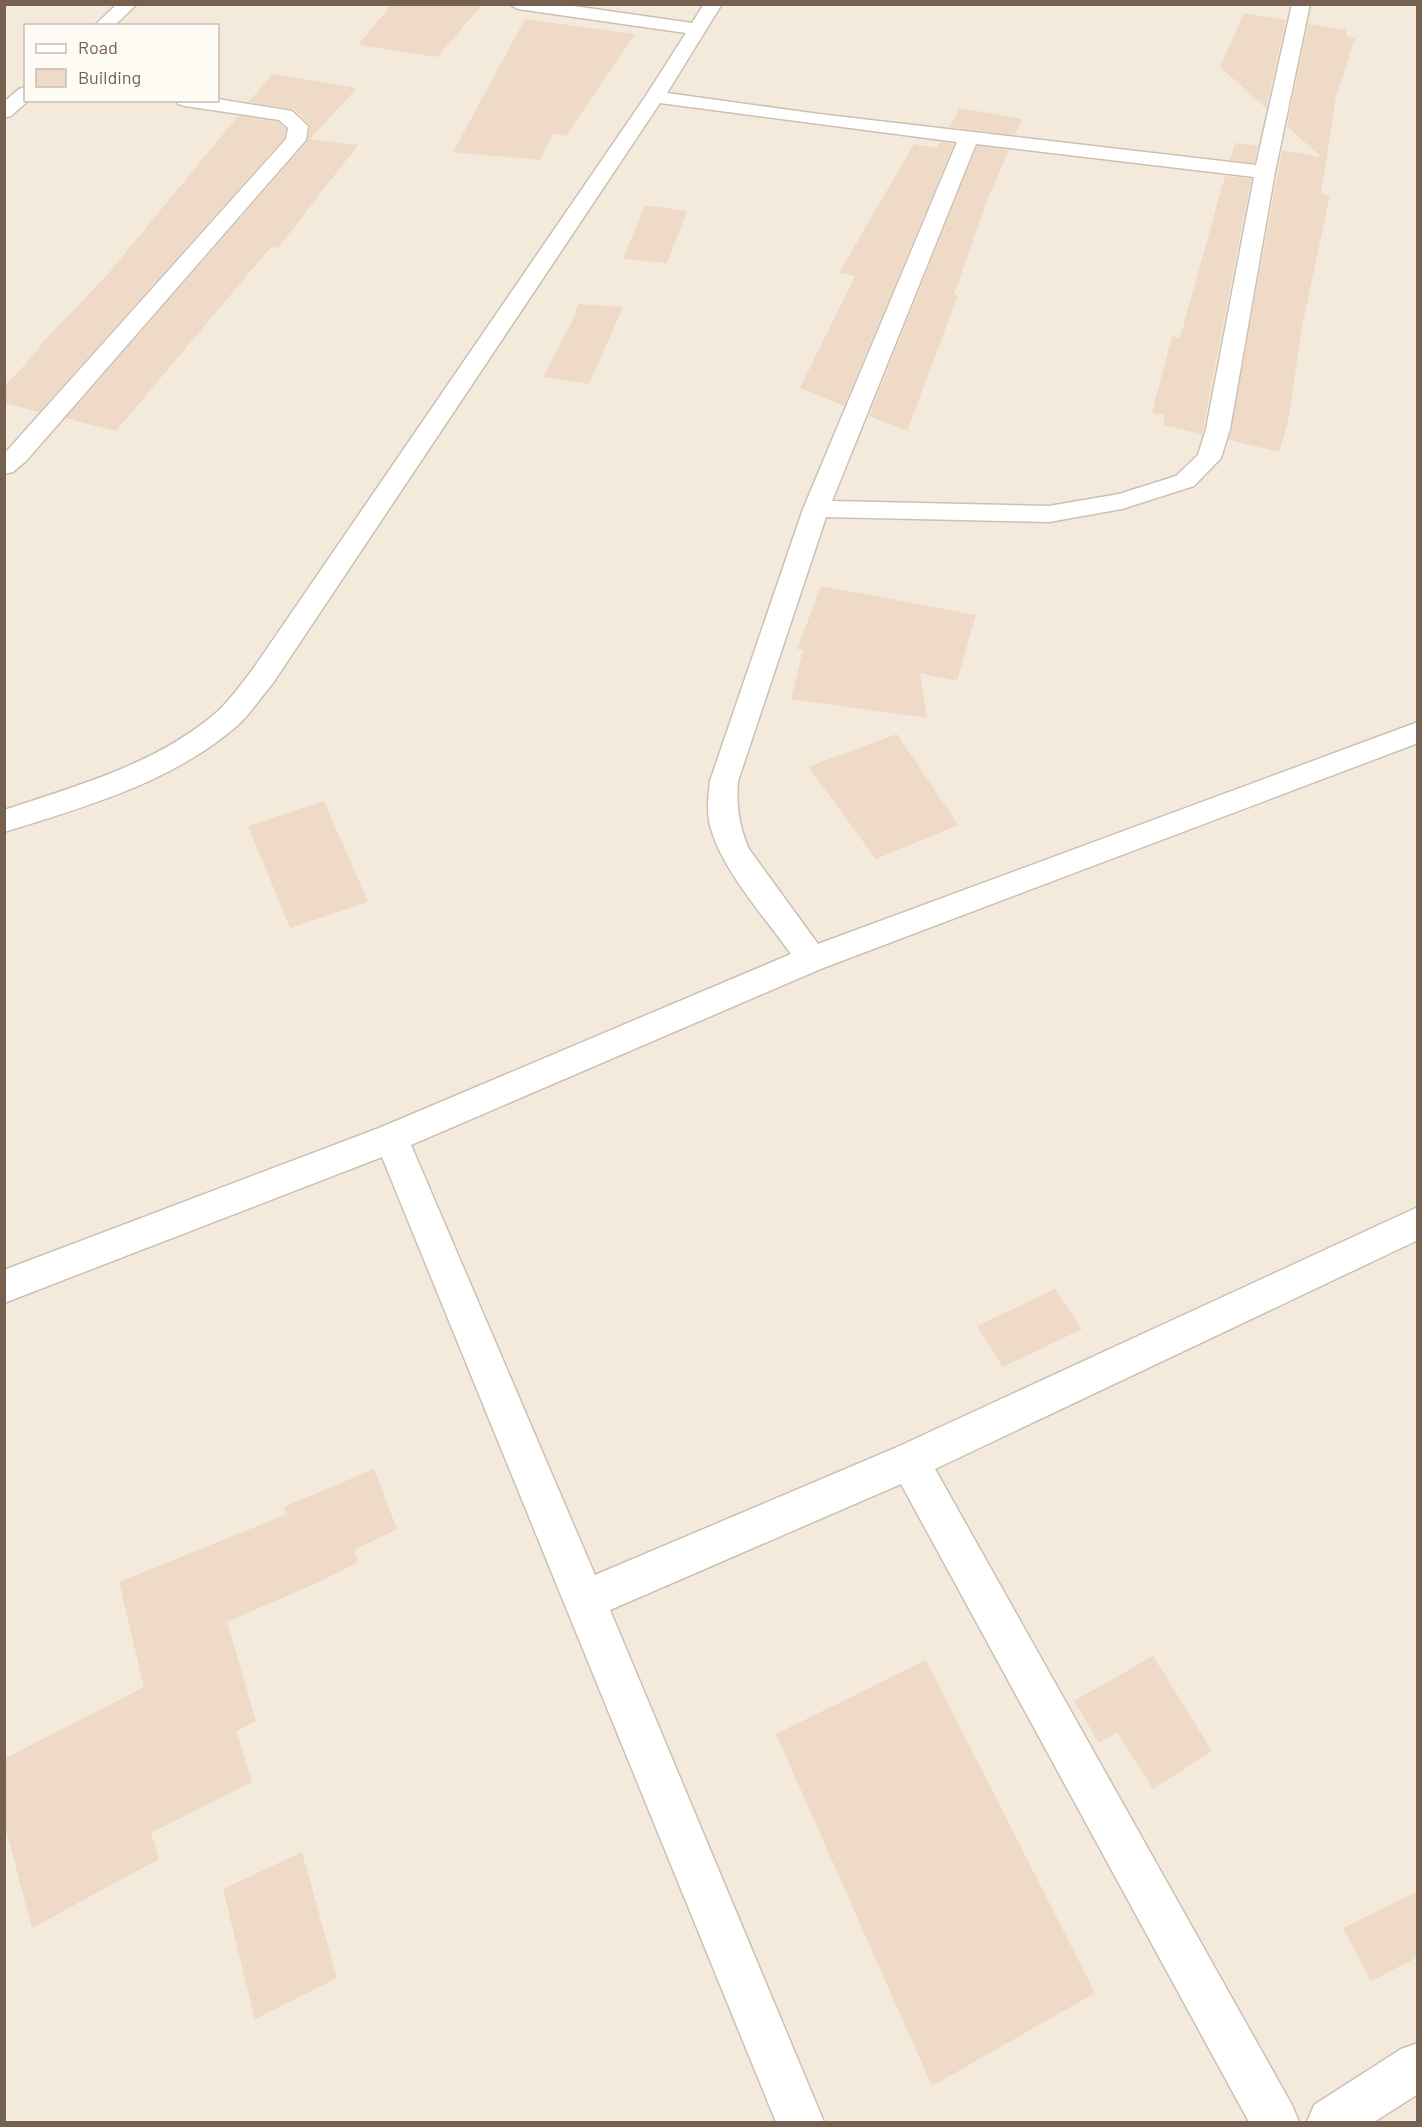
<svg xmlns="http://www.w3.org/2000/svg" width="1422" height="2127" viewBox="0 0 1422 2127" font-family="Barlow,sans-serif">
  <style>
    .residential { fill: #f3eadc; fill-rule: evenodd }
    .building { fill: #efdac7 }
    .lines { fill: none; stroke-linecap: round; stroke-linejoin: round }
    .minor-casing { stroke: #cdc0b3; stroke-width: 3 }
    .minor { fill: #fff; fill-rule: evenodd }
  </style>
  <rect width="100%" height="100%" fill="#fbf7ed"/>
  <!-- residential -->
  <path class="residential" d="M5 5H1417V2122H5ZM26 26H218V100H26Z"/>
  <!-- building -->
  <g class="building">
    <path d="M392 4H483L437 57 358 45Z"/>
    <path d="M1244 13 1286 20 1266 108 1220 67Z"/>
    <path d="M525 19 635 34 566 136 553 134 540 160 453 152Z"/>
    <path d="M1308 24 1346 30V36L1355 38 1336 97 1321 194 1330 195 1302 327 1288 422 1279 452 1229 440 1282 150 1321 157 1287 126Z"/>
    <path d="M272 74 357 88 310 139 358 145 278 248 271 247 116 431 66 418 308 141 310 124 294 109 249 102Z"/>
    <path d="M960 108 1022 119 1015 135 949 127Z"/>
    <path d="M238 116 278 122 286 129 284 138 39 412 4 403V387L42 346H39L107 275Z"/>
    <path d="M940 142 954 144 844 406 800 388 855 276 839 273 914 144 937 148Z"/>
    <path d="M1235 143 1258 146 1254 163 1230 160Z"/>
    <path d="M977 146 1009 150 987 200 954 295H958L907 431 869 416Z"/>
    <path d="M1225 176 1251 179 1202 434 1163 425 1165 415 1152 413 1172 336 1180 338Z"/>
    <path d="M645 205 687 211 667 263 623 259Z"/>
    <path d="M578 304 623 307 589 384 543 377 572 322Z"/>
    <path d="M821 586 976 615 957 681 920 673 927 718 791 699 803 650 797 649Z"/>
    <path d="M897 734 958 825 876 859 808 767Z"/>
    <path d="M324 801 368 902 290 928 248 826Z"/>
    <path d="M1055 1289 1082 1329 1003 1367 977 1326Z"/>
    <path d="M374 1469 397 1529 354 1550 358 1562 319 1582 227 1622 256 1721 236 1731 252 1782 151 1833 159 1859 32 1928 4 1822V1759L144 1687 119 1582 287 1514 284 1507Z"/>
    <path d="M1153 1656 1212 1751 1153 1789 1117 1732 1099 1743 1074 1701Z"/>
    <path d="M926 1660 1095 1993 932 2086 776 1734Z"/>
    <path d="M302 1852 337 1978 255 2019 223 1889Z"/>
    <path d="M1418 1891V1957L1371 1981 1343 1928Z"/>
  </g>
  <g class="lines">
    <defs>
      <g id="minor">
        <path d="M117 4H137L114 26H94Z"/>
        <path d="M509 4H560L692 23 704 4H722L667 93 819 114 1256 165 1292 4H1310L1275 172 1230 429 1221 458 1194 486 1122 509 1049 522 826 517 738 781C736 806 739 826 749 849L818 944 1418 722V743L823 968 411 1145 595 1575 895 1448 1418 1207V1240L935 1469 1292 2105 1299 2122H1249L901 1484 610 1610 824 2122H776L382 1157 4 1303V1270L379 1128 791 954C766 919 725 873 712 832 706 816 708 798 710 781L803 509 957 142 660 103 273 683C261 697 251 713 238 725 173 782 85 807 4 832V810C79 785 157 764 217 712 231 699 242 683 253 669L645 97 686 33 518 9ZM976 144 1254 177 1206 429 1198 455 1176 476 1119 494 1049 506 832 501Z"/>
        <path d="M26 87V100H29L11 116 4 118V102L19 89Z"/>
        <path d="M218 99 292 111 308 126 306 140 26 461 13 472 4 474V454L286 139 288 128 279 120 185 106 178 104 176 100Z"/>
        <path d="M1418 2043V2094L1374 2122H1307L1314 2105 1401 2049Z"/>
      </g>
    </defs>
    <!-- minor casing -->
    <use href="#minor" class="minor-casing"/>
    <!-- minor -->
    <use href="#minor" class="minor"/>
  </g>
  <!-- border -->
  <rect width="1422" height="2127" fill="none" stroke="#766151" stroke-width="12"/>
  <!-- legend -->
  <rect x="24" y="24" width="195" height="78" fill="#fefbf4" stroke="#c8bdb3" stroke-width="1.5"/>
  <rect x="36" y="44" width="30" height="9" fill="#ffffff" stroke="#c8bdb3" stroke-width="1.5"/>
  <text x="78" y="54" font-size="18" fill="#766151">Road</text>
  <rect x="36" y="69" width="30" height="18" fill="#efdac7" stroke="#c8bdb3" stroke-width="1.5"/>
  <text x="78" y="84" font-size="18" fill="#766151">Building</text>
</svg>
